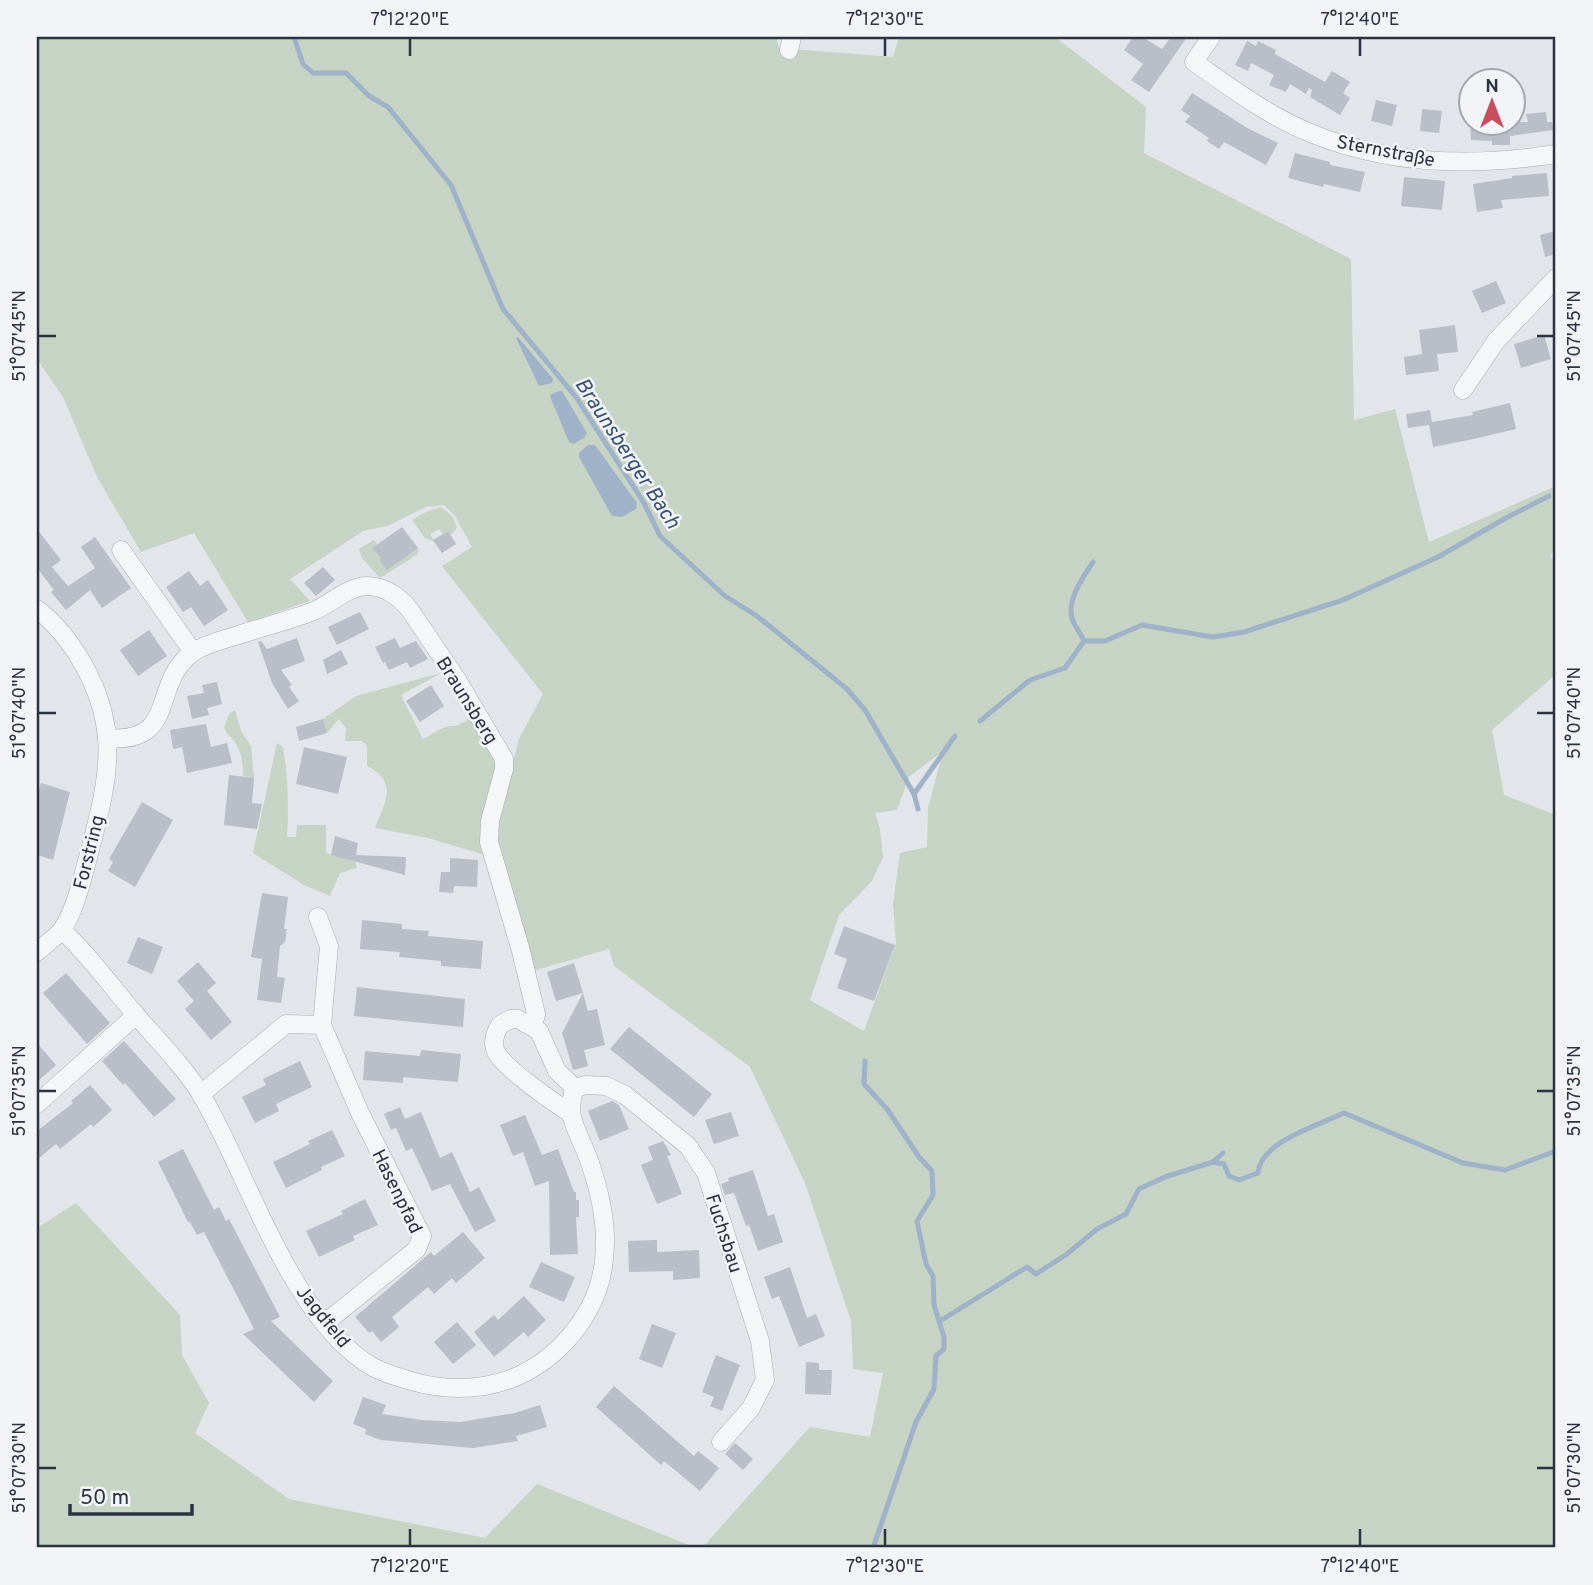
<svg xmlns="http://www.w3.org/2000/svg" width="1593" height="1585" viewBox="0 0 1593 1585" font-family="Overpass,sans-serif">
  <style>
    .green { fill: #c7d3c4; fill-rule: evenodd }
    .water { fill: #9fb2c8 }
    .lines { fill: none; stroke-linecap: round; stroke-linejoin: round }
    .stream { stroke: #9fb2c8; stroke-width: 5 }
    .building { fill: #babec7 }
    .street-casing { stroke: #a7acb4; stroke-width: 19 }
    .street { stroke: #f5f6f8; stroke-width: 18 }
    .ticks { fill: none; stroke: #2b3241; stroke-width: 2.5 }
    .labels { text-anchor: middle; stroke-width: 5; stroke-linejoin: round; paint-order: stroke }
    .street-label { font-size: 19px; fill: #2b3241; stroke: #f2f4f7 }
    .water-label { font-size: 21px; font-style: italic; fill: #375074; stroke: #f2f4f7 }
    .neatline { fill: none; stroke: #2b3241; stroke-width: 2.5 }
    .ticks-label { font-size: 18px; text-anchor: middle; fill: #2b3241 }
  </style>
  <rect width="100%" height="100%" fill="#e2e5ea"/>
  <!-- green -->
  <g class="green">
    <path d="M37 37H776L779 48 893 57 899 37H1055L1146 107 1144 153 1351 259 1354 420 1395 409 1429 542 1556 486V547L1550 556 1556 562V674L1492 730 1504 795 1556 815V1548H702L810 1427 870 1437 883 1373 853 1369 851 1321 805 1183 750 1067 614 966 609 949 533 971 499 854 496 832 519 739 543 694 442 566 472 547 455 516 444 505 426 507 387 526 363 531 290 579 310 601 248 622 194 533 141 552 97 477 63 397 37 359ZM943 751 928 808 927 847 900 853 893 904 896 943 864 1031 810 1000 839 915 872 881 883 857 880 829 875 813 897 810 909 777Z"/>
    <path d="M441 507 453 517 457 528 451 535 448 531 443 534 439 529 430 534 435 542 425 538 412 520 426 512Z"/>
    <path d="M374 540 377 544 372 548 381 558 380 561 385 567 389 568 418 548V554L380 578 362 558 359 549Z"/>
    <path d="M441 673 401 695 423 739C434 734 444 724 456 726L468 720 465 710 490 743 497 759 485 855 428 838 375 828C385 802 399 782 367 766V745L361 741H345L346 728 339 719 327 733 323 719 356 696Z"/>
    <path d="M235 710 241 731 251 746 254 778 243 776C243 764 242 751 234 741 230 735 226 734 224 727L229 714Z"/>
    <path d="M277 743 283 747C288 777 289 806 287 837H296L297 825H326V853L355 861 357 868 340 873 330 896 304 885 253 853Z"/>
    <path d="M76 1203 180 1315 182 1355 209 1403 195 1433 289 1499 485 1538 537 1484 696 1548H37V1228Z"/>
  </g>
  <!-- water -->
  <g class="water">
    <path d="M518 337 553 379 552 383 539 386 516 338Z"/>
    <path d="M559 391H562L587 433 585 437 574 444 569 442 551 399 550 395Z"/>
    <path d="M588 445H595L637 503 636 509 622 517 612 516 579 457V453Z"/>
  </g>
  <g class="lines">
    <!-- stream -->
    <g class="stream">
      <path d="M294 37 303 64 313 73H346L369 96 388 107 451 185 503 309 576 397 644 503 660 536 725 596 757 616 847 689 865 710 914 794 918 809"/>
      <path d="M1084 641C1081 634 1076 628 1073 621 1065 602 1083 577 1093 562"/>
      <path d="M980 721 1030 680 1065 668 1084 641H1105L1142 625 1213 637 1244 632 1343 600 1438 557 1504 519 1549 496"/>
      <path d="M914 794 955 736"/>
      <path d="M865 1061 864 1084 887 1109 919 1157 932 1171 933 1195 917 1221 926 1264 933 1276 934 1305 944 1337V1349L936 1356 934 1389 916 1422 873 1548"/>
      <path d="M1213 1162 1223 1153"/>
      <path d="M940 1321 1027 1267 1036 1274 1067 1254 1097 1229 1126 1214 1139 1189 1165 1177 1213 1162 1224 1164 1229 1176 1239 1180 1258 1173C1260 1142 1319 1125 1344 1113L1463 1163 1505 1170 1556 1151"/>
    </g>
  </g>
  <!-- building -->
  <g class="building">
    <path d="M1133 37H1142L1162 49 1171 37H1187L1149 92 1131 80 1143 64 1124 50Z"/>
    <path d="M1247 41 1256 46 1258 41 1276 50 1275 54 1325 82 1332 71 1350 82 1343 93 1350 98 1340 115 1310 97 1312 90 1309 88 1306 94 1290 84 1286 92 1269 85 1274 75 1251 63 1248 71 1235 65Z"/>
    <path d="M1192 93 1249 129 1278 143 1266 165 1224 142 1219 149 1207 141 1209 138 1185 122 1190 116 1181 110Z"/>
    <path d="M1376 100 1397 105 1392 126 1371 121Z"/>
    <path d="M1422 109 1442 111 1439 133 1420 131Z"/>
    <path d="M1546 112 1547 122H1552L1553 130 1510 136V145H1492V141L1471 140 1470 122H1528L1526 114Z"/>
    <path d="M1295 153 1330 162V165L1365 172 1360 192 1324 184 1323 187 1288 178Z"/>
    <path d="M1547 173 1549 196 1501 200 1503 208 1477 212 1473 184 1512 178V176Z"/>
    <path d="M1404 177 1445 181 1442 210 1401 206Z"/>
    <path d="M1556 231V254L1545 257 1540 235Z"/>
    <path d="M1496 281 1506 303 1482 313 1472 291Z"/>
    <path d="M1455 325 1458 352 1437 354 1439 371 1406 375 1404 357 1422 354 1419 330Z"/>
    <path d="M1544 335 1551 359 1521 368 1514 344Z"/>
    <path d="M1510 403 1516 429 1469 440 1433 447 1429 425 1408 428 1406 414 1430 410 1432 422 1473 415 1472 412Z"/>
    <path d="M402 527 418 548 387 570 380 561 381 558 372 548Z"/>
    <path d="M37 529 61 560 52 567 68 586 95 568 81 547 95 537 131 588 102 608 90 590 66 610 51 592 54 590 37 568Z"/>
    <path d="M448 531 456 544 442 553 433 540Z"/>
    <path d="M323 567 335 580 316 596 304 583Z"/>
    <path d="M189 571 200 586 208 580 228 610 204 626 191 607 183 612 166 587Z"/>
    <path d="M360 612 369 629 337 645 328 627Z"/>
    <path d="M149 630 167 656 138 676 120 650Z"/>
    <path d="M297 638 305 661 281 670 292 685 289 687 299 701 288 709 272 683 258 642 261 641 267 649Z"/>
    <path d="M395 638 400 648 416 641 428 659 410 668 407 662 389 670 385 662 383 663 375 647Z"/>
    <path d="M341 650 348 664 327 674 323 660Z"/>
    <path d="M217 682 222 704 207 708 209 715 192 719 187 696 204 693 202 685Z"/>
    <path d="M431 685 444 706 420 722 406 701Z"/>
    <path d="M323 719 327 733 299 741 296 727Z"/>
    <path d="M206 724 211 747 227 743 232 763 187 773 182 747 173 749 170 730Z"/>
    <path d="M304 747 347 757 338 794 296 784Z"/>
    <path d="M229 775 254 778 252 803 262 804 257 829 224 825Z"/>
    <path d="M41 783 70 792 53 860 37 855V796Z"/>
    <path d="M142 802 173 820 135 887 108 871 113 862 109 859Z"/>
    <path d="M335 836 358 843 356 855 406 857 405 875 331 855Z"/>
    <path d="M450 858 478 860 477 887 454 886 453 893 439 892 441 872H450Z"/>
    <path d="M262 893 288 897 284 929H287L285 942 280 946 277 977 285 978 281 1003 257 1000 262 959 251 957Z"/>
    <path d="M362 920 402 924V929L429 931 428 936 483 941 481 969 441 966V961L399 957 400 952 360 949Z"/>
    <path d="M844 926 895 945 874 1001 837 988 847 959 834 954Z"/>
    <path d="M138 937 163 947 152 974 127 963Z"/>
    <path d="M198 962 216 983 207 991 232 1022 211 1040 185 1009 194 1001 177 981Z"/>
    <path d="M574 963 583 993 556 1001 547 972Z"/>
    <path d="M66 973 110 1023 87 1044 43 993Z"/>
    <path d="M357 987 465 999 463 1027 354 1016Z"/>
    <path d="M583 993 588 1011 597 1009 605 1045 584 1050 588 1066 573 1070 562 1033Z"/>
    <path d="M629 1027 712 1094 694 1117 610 1049Z"/>
    <path d="M124 1041 176 1099 154 1117 125 1083 123 1085 102 1061Z"/>
    <path d="M37 1043 56 1065 37 1082Z"/>
    <path d="M421 1050 461 1054 458 1082 403 1077V1083L363 1080 365 1051 420 1056Z"/>
    <path d="M300 1061 312 1087 276 1104 279 1111 255 1123 242 1097 266 1085 263 1079Z"/>
    <path d="M90 1085 112 1110 93 1127 91 1124 60 1149 56 1144 37 1160V1131L73 1103 71 1101Z"/>
    <path d="M612 1101 619 1105 629 1129 600 1141 588 1111Z"/>
    <path d="M400 1107 405 1119 421 1112 440 1158 452 1152 470 1192 479 1187 496 1221 475 1232 450 1184 432 1191 412 1148 406 1151 396 1128 391 1130 384 1114Z"/>
    <path d="M731 1112 739 1136 714 1144 705 1120Z"/>
    <path d="M525 1115 542 1155 558 1149 574 1192H576V1200H579V1217H576L578 1254 550 1255 549 1181 535 1186 523 1152 513 1156 500 1125Z"/>
    <path d="M332 1130 345 1156 321 1167 322 1170 286 1188 273 1162 310 1144 308 1141Z"/>
    <path d="M663 1141 671 1155 667 1156 682 1194 657 1204 641 1165 653 1160 648 1147Z"/>
    <path d="M183 1149 214 1210 219 1207 226 1221 229 1219 264 1286 280 1317 271 1321 333 1381 314 1402 243 1334 254 1329 248 1317 204 1232 197 1235 190 1222H188L158 1162Z"/>
    <path d="M753 1170 768 1216 774 1214 783 1242 758 1251 749 1225 746 1226 734 1193 725 1195 721 1184 729 1181 728 1178Z"/>
    <path d="M365 1199 378 1225 353 1236 355 1240 319 1257 306 1231 343 1214 341 1211Z"/>
    <path d="M463 1232 485 1258 456 1283 452 1278 434 1294 428 1287 392 1317 399 1327 381 1342 372 1331 369 1333 355 1317 431 1252 434 1256Z"/>
    <path d="M657 1240V1252L699 1250 700 1278 673 1280V1271L629 1272 628 1241Z"/>
    <path d="M541 1262 575 1277 564 1302 529 1287Z"/>
    <path d="M790 1267 807 1318 816 1314 825 1336 799 1347 779 1296 772 1299 764 1277Z"/>
    <path d="M524 1296 546 1320 528 1337 524 1332 494 1357 474 1332 494 1315 498 1320Z"/>
    <path d="M457 1322 476 1345 453 1364 434 1342Z"/>
    <path d="M652 1324 676 1333 662 1368 639 1359Z"/>
    <path d="M716 1355 740 1365 722 1411 710 1406 714 1397 702 1392Z"/>
    <path d="M806 1362 819 1363V1370H832L831 1395 805 1394Z"/>
    <path d="M614 1386 694 1456 698 1451 719 1468 700 1491 664 1461 661 1465 596 1407Z"/>
    <path d="M363 1397 386 1405 382 1414 422 1420 460 1422 515 1413 540 1405 547 1427 516 1436 518 1441 473 1448 381 1440 365 1434 366 1429 353 1424Z"/>
    <path d="M735 1443 753 1459 743 1470 725 1454Z"/>
  </g>
  <g class="lines">
    <defs>
      <g id="street">
        <path d="M1211 37 1194 62C1230 87 1267 115 1308 132 1386 165 1474 167 1556 154"/>
        <path d="M789 50 792 37"/>
        <path d="M1463 390 1496 341 1556 278"/>
        <path d="M121 550 193 652"/>
        <path d="M37 609C74 638 103 690 107 738 110 775 99 815 90 850 84 872 75 913 61 931 55 938 44 945 37 952"/>
        <path d="M107 738C179 744 150 684 192 653 203 645 219 641 232 637 259 628 287 621 314 611 330 604 349 586 367 586 387 586 404 600 414 616L456 678 504 759V769L490 821 489 842 521 951 536 1014 533 1026"/>
        <path d="M318 917 329 946 322 1025"/>
        <path d="M62 930C89 955 111 986 135 1014 157 1040 184 1066 202 1096 249 1176 290 1317 371 1366 383 1373 398 1377 411 1381 435 1388 459 1390 484 1386 530 1379 569 1347 590 1307 614 1261 606 1209 590 1163 581 1135 563 1117 575 1088"/>
        <path d="M575 1088 586 1085 606 1086 625 1095 688 1146 706 1173 760 1341 765 1380 751 1408 721 1442"/>
        <path d="M201 1094 286 1024 322 1025 360 1113 422 1236 417 1249 325 1323"/>
        <path d="M37 1104 136 1015"/>
        <path d="M570 1113C553 1102 504 1068 496 1052 492 1043 495 1033 500 1025L511 1019H518L539 1031 557 1071 575 1088"/>
      </g>
    </defs>
    <!-- street casing -->
    <use href="#street" class="street-casing"/>
    <!-- street -->
    <use href="#street" class="street"/>
  </g>
  <!-- ticks -->
  <path class="ticks" d="M410 38V56M885 38V56M1360 38V56M38 336H56M1537 336H1554M38 713H56M1537 713H1554M38 1091H56M1537 1091H1554M38 1468H56M1537 1468H1554M410 1529V1546M885 1529V1546M1360 1529V1546"/>
  <g class="labels">
    <!-- street labels -->
    <g class="street-label">
      <text transform="translate(1386 150) rotate(11)" y="7">Sternstraße</text>
      <text transform="translate(468 700) rotate(58)" y="7">Braunsberg</text>
      <text transform="translate(88 852) rotate(-76)" y="7">Forstring</text>
      <text transform="translate(398 1191) rotate(64)" y="7">Hasenpfad</text>
      <text transform="translate(725 1233) rotate(72)" y="7">Fuchsbau</text>
      <text transform="translate(324 1316) rotate(51)" y="7">Jagdfeld</text>
    </g>
    <!-- water labels -->
    <g class="water-label">
      <text transform="translate(628 453) rotate(57)" y="7">Braunsberger Bach</text>
    </g>
  </g>
  <!-- border -->
  <rect width="1593" height="1585" fill="none" stroke="#f2f4f7" stroke-width="77"/>
  <!-- north arrow -->
  <g transform="translate(1492 102)"><circle r="33" fill="#f2f4f7" stroke="#a2a6ae" stroke-width="2"/>
  <path d="M0-5L12 26L0 18L-12 26Z" fill="#c84e5d"/>
  <text y="-10" font-size="19" font-weight="bold" text-anchor="middle" fill="#2b3241">N</text>
  </g>
  <!-- scale -->
  <path d="M70 1504v10h122v-10" fill="none" stroke="#2b3241" stroke-width="3.5"/>
  <text x="80" y="1504" font-size="21" fill="#2b3241" stroke="#f2f4f7" stroke-width="5" paint-order="stroke">50 m</text>
  <rect x="38" y="38" width="1516" height="1508" class="neatline"/>
  <g class="ticks-label">
    <text x="410" y="25">7°12'20"E</text>
    <text x="885" y="25">7°12'30"E</text>
    <text x="1360" y="25">7°12'40"E</text>
    <text transform="translate(19 336) rotate(-90)" y="6">51°07'45"N</text>
    <text transform="translate(1574 336) rotate(-90)" y="6">51°07'45"N</text>
    <text transform="translate(19 713) rotate(-90)" y="6">51°07'40"N</text>
    <text transform="translate(1574 713) rotate(-90)" y="6">51°07'40"N</text>
    <text transform="translate(19 1091) rotate(-90)" y="6">51°07'35"N</text>
    <text transform="translate(1574 1091) rotate(-90)" y="6">51°07'35"N</text>
    <text transform="translate(19 1468) rotate(-90)" y="6">51°07'30"N</text>
    <text transform="translate(1574 1468) rotate(-90)" y="6">51°07'30"N</text>
    <text x="410" y="1572">7°12'20"E</text>
    <text x="885" y="1572">7°12'30"E</text>
    <text x="1360" y="1572">7°12'40"E</text>
  </g>
</svg>
